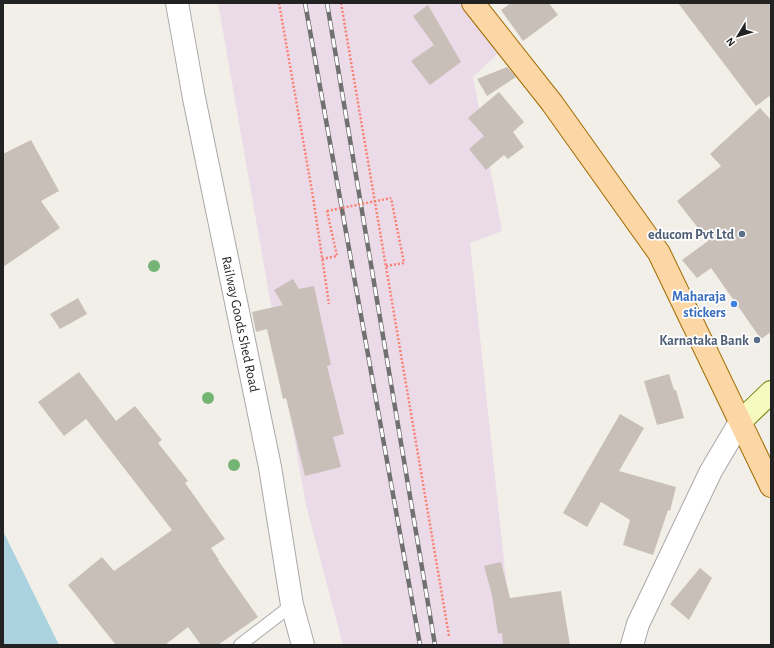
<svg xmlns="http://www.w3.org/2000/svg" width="774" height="648" viewBox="0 0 774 648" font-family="'Alegreya Sans',sans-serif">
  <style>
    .industrial { fill: #ebdbe8 }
    .water { fill: #aad3df }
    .building { fill: #c7bfb8 }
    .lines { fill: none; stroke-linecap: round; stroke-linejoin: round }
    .lane-casing { stroke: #a9a9a9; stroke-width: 14 }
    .street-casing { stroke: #a9a9a9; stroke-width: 24 }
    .secondary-casing { stroke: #707d05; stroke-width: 24 }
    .primary-casing { stroke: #a06b00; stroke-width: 24 }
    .path { stroke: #fa8072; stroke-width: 2.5; stroke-dasharray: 2 2; stroke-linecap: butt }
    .lane { stroke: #fff; stroke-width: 12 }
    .street { stroke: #fff; stroke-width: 22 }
    .secondary { stroke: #f7fabf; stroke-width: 22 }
    .primary { stroke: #fcd6a4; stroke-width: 22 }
    .rail-casing { stroke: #707070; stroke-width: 4.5 }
    .rail { stroke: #fff; stroke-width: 3; stroke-dasharray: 9; stroke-linecap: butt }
    .path-bridge { stroke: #fa8072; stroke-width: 2.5; stroke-dasharray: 2 2; stroke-linecap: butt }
    .tree { fill: #74b475 }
    .service-dot { fill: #5c6f8a; stroke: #fff; stroke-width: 1.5 }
    .shop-dot { fill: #3f7fe0; stroke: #fff; stroke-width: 1.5 }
    .labels { text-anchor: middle; stroke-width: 3.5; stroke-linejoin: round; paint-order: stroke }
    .service-label { font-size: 14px; font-weight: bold; fill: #4e5e75; stroke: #fff; text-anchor: end }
    .shop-label { font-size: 14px; font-weight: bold; fill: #366cbe; stroke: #fff; text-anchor: end }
    .street-label { font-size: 14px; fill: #222; stroke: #fff }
  </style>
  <rect width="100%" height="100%" fill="#f2efe9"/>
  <!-- industrial -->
  <path class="industrial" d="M218 3H478L505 47 473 77 502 231 470 243 513 645H343L306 505Z"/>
  <!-- water -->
  <path class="water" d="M3 531 59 645H3Z"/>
  <!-- building -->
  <g class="building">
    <path d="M511 3H549L558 15 523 41 501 10Z"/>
    <path d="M678 3H771V95L756 106Z"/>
    <path d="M428 5 461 62 430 85 411 61 434 45 413 16Z"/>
    <path d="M507 67 516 77 487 96 477 79Z"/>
    <path d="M499 92 524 122 513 132 524 147 508 159 504 155 486 170 469 149 484 136 468 118Z"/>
    <path d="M760 108 771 120V332L761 339 711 268 697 278 682 260 708 241 677 201 721 166 710 154Z"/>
    <path d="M31 140 59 191 41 201 60 228 3 267V154Z"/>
    <path d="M293 279 299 289 314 286 331 365 327 366 344 434 333 437 341 467 305 476 286 398 283 399 267 329 256 332 252 312 283 305 274 290Z"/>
    <path d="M78 298 87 314 60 329 50 314Z"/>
    <path d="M79 372 116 421 135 406 162 440 158 443 188 481 185 483 225 539 211 548 219 560H218L258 617 218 645H201L188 627 165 645H116L68 585 102 557 114 571 172 530 86 419 64 436 38 402Z"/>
    <path d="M669 374 674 390H676L684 418 657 425 644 381Z"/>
    <path d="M620 414 644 428 619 471 676 487 670 511 668 510 653 555 623 545 630 520 601 502 587 527 563 513Z"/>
    <path d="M501 562 510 598 561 591 570 645H503L502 633 498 634 492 595 484 566Z"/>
    <path d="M700 568 712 578 689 620 670 604Z"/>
  </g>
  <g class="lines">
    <defs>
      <path id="lane" d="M240 645 292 605"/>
      <g id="street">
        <path d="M177 3 194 98 270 467 292 605 303 645"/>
        <path d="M632 645 638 624 711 471 740 422"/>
      </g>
      <path id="secondary" d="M740 422 771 392"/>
      <path id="primary" d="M473 3 552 103 659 253 771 486"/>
    </defs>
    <!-- lane casing -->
    <use href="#lane" class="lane-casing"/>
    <!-- street casing -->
    <use href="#street" class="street-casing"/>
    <!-- secondary casing -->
    <use href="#secondary" class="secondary-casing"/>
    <!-- primary casing -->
    <use href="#primary" class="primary-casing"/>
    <!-- path -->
    <g class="path">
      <path d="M279 3 313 197 329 304"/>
      <path d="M341 3 449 636"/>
      <path d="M322 259 337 256 327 211"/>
      <path d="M386 266 404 263 391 198"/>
    </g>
    <!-- lane -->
    <use href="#lane" class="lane"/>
    <!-- street -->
    <use href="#street" class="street"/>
    <!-- secondary -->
    <use href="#secondary" class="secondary"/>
    <!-- primary -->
    <use href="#primary" class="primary"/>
    <defs>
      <g id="rail">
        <path d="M305 3 420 645"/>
        <path d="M327 3 435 645"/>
      </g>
    </defs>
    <!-- rail casing -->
    <use href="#rail" class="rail-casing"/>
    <!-- rail -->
    <use href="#rail" class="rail"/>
    <!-- path-bridge -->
    <path class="path-bridge" d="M327 211 391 198"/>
  </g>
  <!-- trees -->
  <g class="tree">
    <circle cx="154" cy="266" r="6"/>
    <circle cx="208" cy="398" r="6"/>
    <circle cx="234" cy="465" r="6"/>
  </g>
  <!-- markers -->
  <g class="service-dot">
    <circle cx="742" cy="234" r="4"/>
    <circle cx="757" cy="340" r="4"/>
  </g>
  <circle class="shop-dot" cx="734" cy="304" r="4"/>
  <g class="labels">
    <!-- service labels -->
    <g class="service-label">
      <text x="734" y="239">educom Pvt Ltd</text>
      <text x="749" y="345">Karnataka Bank</text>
    </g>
    <!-- shop labels -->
    <g class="shop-label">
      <text x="726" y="301">Maharaja<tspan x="726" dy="16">stickers</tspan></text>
    </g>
    <!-- street labels -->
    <g class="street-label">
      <text transform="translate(241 324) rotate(78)" y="5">Railway Goods Shed Road</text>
    </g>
  </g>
  <!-- border -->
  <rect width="774" height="648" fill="none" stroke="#222222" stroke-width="8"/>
  <!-- north arrow -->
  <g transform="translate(738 36) rotate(232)" stroke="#ffffff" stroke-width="3" paint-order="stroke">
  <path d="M0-3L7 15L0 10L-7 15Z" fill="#222222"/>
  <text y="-6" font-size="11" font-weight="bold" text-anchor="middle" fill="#222222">N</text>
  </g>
</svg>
